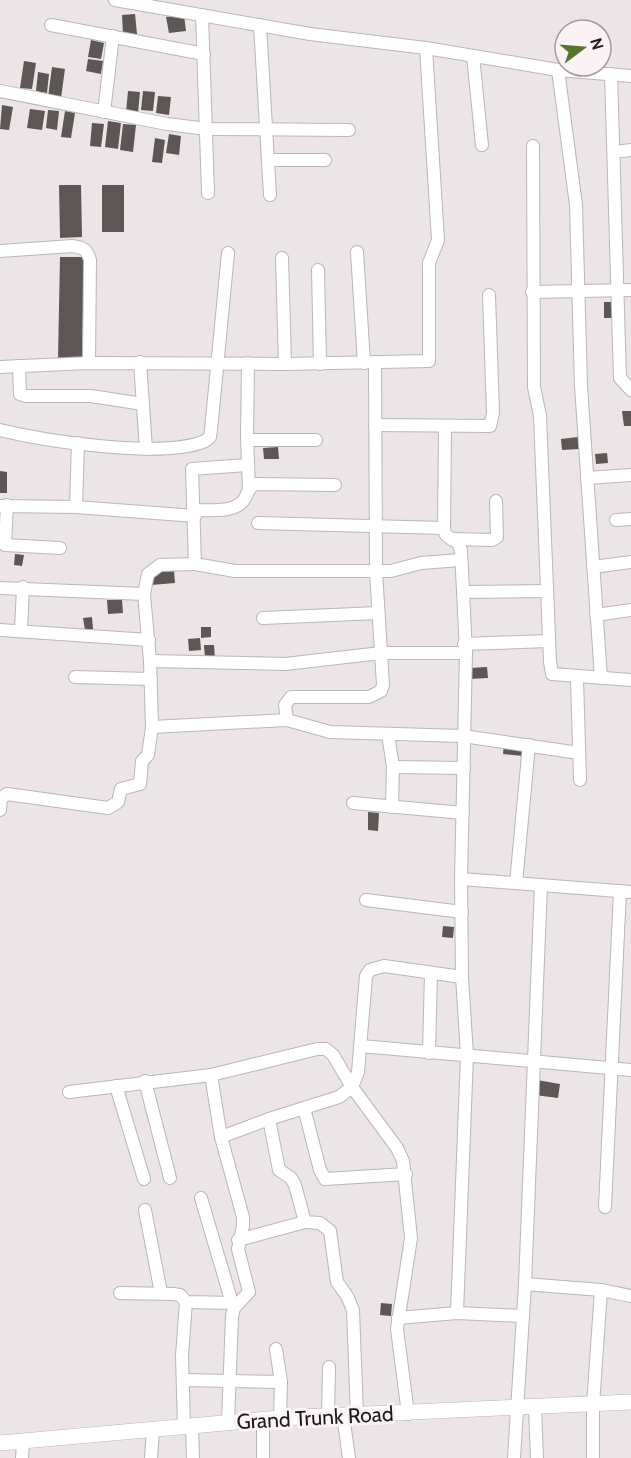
<svg xmlns="http://www.w3.org/2000/svg" width="631" height="1458" viewBox="0 0 631 1458" font-family="Cabin,sans-serif">
  <style>
    .building { fill: #5c5655 }
    .lines { fill: none; stroke-linecap: round; stroke-linejoin: round }
    .minor-casing { stroke: #bcb5b6; stroke-width: 14 }
    .major-casing { stroke: #bcb5b6; stroke-width: 16 }
    .minor { stroke: #fff; stroke-width: 12 }
    .major { stroke: #fff; stroke-width: 15 }
    .labels { text-anchor: middle; stroke-width: 6; stroke-linejoin: round; paint-order: stroke }
    .street-label { font-size: 21px; fill: #1d1b1b; stroke: #faf2f4 }
  </style>
  <rect width="100%" height="100%" fill="#ece5e7"/>
  <!-- building -->
  <g class="building">
    <path d="M135 14 137 34 123 35 122 15Z"/>
    <path d="M184 15 186 31 169 33 166 17Z"/>
    <path d="M91 40 104 43 101 59 88 57Z"/>
    <path d="M88 59 103 61 101 74 86 71Z"/>
    <path d="M24 61 36 63 32 89 20 88Z"/>
    <path d="M52 67 65 69 61 98 48 97Z"/>
    <path d="M38 72 49 74 47 93 36 91Z"/>
    <path d="M128 91 140 92 138 113 126 112Z"/>
    <path d="M143 91 155 92 153 111 141 110Z"/>
    <path d="M158 96 171 97 169 115 156 113Z"/>
    <path d="M2 105 13 107 9 130 0 129Z"/>
    <path d="M30 109 45 111 42 130 27 128Z"/>
    <path d="M48 110 59 111 57 130 46 128Z"/>
    <path d="M65 111 75 113 71 138 61 137Z"/>
    <path d="M108 121 121 123 118 149 105 147Z"/>
    <path d="M92 123 104 124 101 147 90 146Z"/>
    <path d="M123 124 136 125 133 152 120 150Z"/>
    <path d="M169 134 181 136 179 155 166 153Z"/>
    <path d="M155 138 165 140 162 163 152 162Z"/>
    <path d="M59 185H81L82 237 60 238Z"/>
    <rect x="102" y="185" width="22" height="47"/>
    <path d="M60 257H84L82 359H58Z"/>
    <rect x="604" y="302" width="10" height="16"/>
    <path d="M622 411H631V426H624Z"/>
    <path d="M578 437 579 449 562 450 561 439Z"/>
    <path d="M278 447 279 459H264L263 448Z"/>
    <path d="M607 453 608 463 596 464 595 454Z"/>
    <path d="M0 471 7 472V493H0Z"/>
    <path d="M15 554 24 555 22 566 14 565Z"/>
    <path d="M174 571 175 583 151 585 150 573Z"/>
    <path d="M107 600H122L123 613 108 614Z"/>
    <path d="M92 617 93 629 85 630 83 618Z"/>
    <path d="M201 627H211V637L201 638Z"/>
    <path d="M200 638 201 650 189 651 188 639Z"/>
    <path d="M204 645H214L215 659H205Z"/>
    <path d="M487 667 488 678 469 679V668Z"/>
    <path d="M504 744 524 747 523 756 503 754Z"/>
    <path d="M368 812 379 813 378 831 368 830Z"/>
    <path d="M443 926 454 927 453 938 442 937Z"/>
    <path d="M537 1080 560 1084 558 1098 535 1095Z"/>
    <path d="M381 1303 392 1304 391 1316 380 1315Z"/>
  </g>
  <g class="lines">
    <defs>
      <g id="minor">
        <path d="M115 0 310 34 426 48 558 70 631 76"/>
        <path d="M202 15 208 193"/>
        <path d="M51 25 204 54"/>
        <path d="M260 25 270 195"/>
        <path d="M473 56 482 145"/>
        <path d="M558 70 576 205 581 386 601 678"/>
        <path d="M611 74 620 378 631 390"/>
        <path d="M0 91 167 124 207 129 349 130"/>
        <path d="M104 112 113 36"/>
        <path d="M533 146 534 387 540 416 550 662 552 674 631 680"/>
        <path d="M614 152 631 150"/>
        <path d="M268 160H325"/>
        <path d="M0 251 72 246C82 247 87 249 90 260L89 363"/>
        <path d="M357 252 364 363"/>
        <path d="M282 258 285 364"/>
        <path d="M318 270 320 364"/>
        <path d="M532 292 631 290"/>
        <path d="M140 362 146 449"/>
        <path d="M248 363 247 437 252 440H316"/>
        <path d="M19 366 20 394 26 396H91L143 404"/>
        <path d="M0 367 89 363 285 364 429 361V263L438 240 426 48"/>
        <path d="M375 425 490 426 493 413 489 295"/>
        <path d="M445 426 444 530 446 535 458 543 461 550 466 653 461 879 462 977 467 1055 457 1313"/>
        <path d="M0 430C45 441 164 459 205 441L210 437 211 430 228 253"/>
        <path d="M247 437 249 488"/>
        <path d="M587 478 631 475"/>
        <path d="M7 505 5 545 60 548"/>
        <path d="M0 506 76 507 195 516"/>
        <path d="M76 507 78 443"/>
        <path d="M195 510C209 510 233 513 243 501 248 495 247 489 254 484L335 485"/>
        <path d="M616 520 631 519"/>
        <path d="M258 523 444 528"/>
        <path d="M451 539 492 540 497 537 496 501"/>
        <path d="M195 564 235 571H391L421 563 461 560"/>
        <path d="M593 567 631 562"/>
        <path d="M0 588 144 594"/>
        <path d="M463 592 547 591"/>
        <path d="M596 615 631 610"/>
        <path d="M263 618 378 613"/>
        <path d="M0 630 149 640"/>
        <path d="M21 631 23 587"/>
        <path d="M464 644 549 641"/>
        <path d="M150 661 285 664 381 653H466"/>
        <path d="M75 677 151 679"/>
        <path d="M577 678 580 780"/>
        <path d="M287 720 285 705 291 697H369L381 691 383 685 376 571 375 363"/>
        <path d="M152 727 287 720 330 732 463 736 579 753"/>
        <path d="M388 734 393 767 392 807"/>
        <path d="M393 767 464 768"/>
        <path d="M353 803 463 813"/>
        <path d="M0 810 1 798 7 794 108 808 118 802 121 789 140 784 142 761 148 755 152 727 150 661 144 594 148 574 160 565 195 564 192 469 247 465"/>
        <path d="M461 879 631 892"/>
        <path d="M516 883 529 745"/>
        <path d="M366 900 462 912"/>
        <path d="M361 1046 631 1070"/>
        <path d="M429 1053 431 973"/>
        <path d="M211 1075 221 1137 243 1217V1226L238 1249 249 1292 234 1308 232 1316 228 1422"/>
        <path d="M145 1081 170 1178"/>
        <path d="M116 1086 144 1179"/>
        <path d="M69 1092 211 1075 317 1049H326L333 1055 352 1087 397 1148 403 1161 411 1238 397 1329 408 1414"/>
        <path d="M304 1108 320 1170 325 1179 406 1174"/>
        <path d="M269 1119 279 1170 291 1178 295 1185 305 1222 320 1223 330 1231 337 1282 347 1296 353 1310 357 1415"/>
        <path d="M221 1137 269 1119 339 1097 352 1087 358 1072 366 976 370 970 384 966 462 977"/>
        <path d="M201 1198 232 1303"/>
        <path d="M605 1207 620 891"/>
        <path d="M145 1210 161 1293"/>
        <path d="M238 1240 305 1222"/>
        <path d="M525 1284 601 1290 631 1296"/>
        <path d="M120 1293 173 1294 180 1295 186 1302 238 1303"/>
        <path d="M398 1318 457 1313 523 1316"/>
        <path d="M276 1349 281 1382 280 1418"/>
        <path d="M183 1380 281 1382"/>
        <path d="M535 1408 537 1458"/>
        <path d="M328 1415 329 1367"/>
        <path d="M343 1415 349 1458"/>
        <path d="M192 1426 193 1458"/>
        <path d="M184 1427 182 1356 186 1302"/>
        <path d="M22 1458 23 1441"/>
        <path d="M151 1458 153 1430"/>
        <path d="M263 1458V1419"/>
        <path d="M514 1458 525 1284 541 885"/>
        <path d="M593 1458V1405L601 1290"/>
      </g>
      <path id="major" d="M0 1443 280 1418 631 1402"/>
    </defs>
    <!-- minor casing -->
    <use href="#minor" class="minor-casing"/>
    <!-- major casing -->
    <use href="#major" class="major-casing"/>
    <!-- minor -->
    <use href="#minor" class="minor"/>
    <!-- major -->
    <use href="#major" class="major"/>
  </g>
  <g class="labels">
    <!-- street labels -->
    <g class="street-label">
      <text transform="translate(315 1418) rotate(-3)" y="7">Grand Trunk Road</text>
    </g>
  </g>
  <!-- north arrow -->
  <g transform="translate(583 48) rotate(74)"><circle r="28" fill="#faf2f4" stroke="#a29c9d" stroke-width="1.5"/>
  <path d="M0-4.5L10 22L0 15L-10 22Z" fill="#57762b"/>
  <text y="-9" font-size="16" font-weight="bold" text-anchor="middle" fill="#1d1b1b">N</text>
  </g>
</svg>
